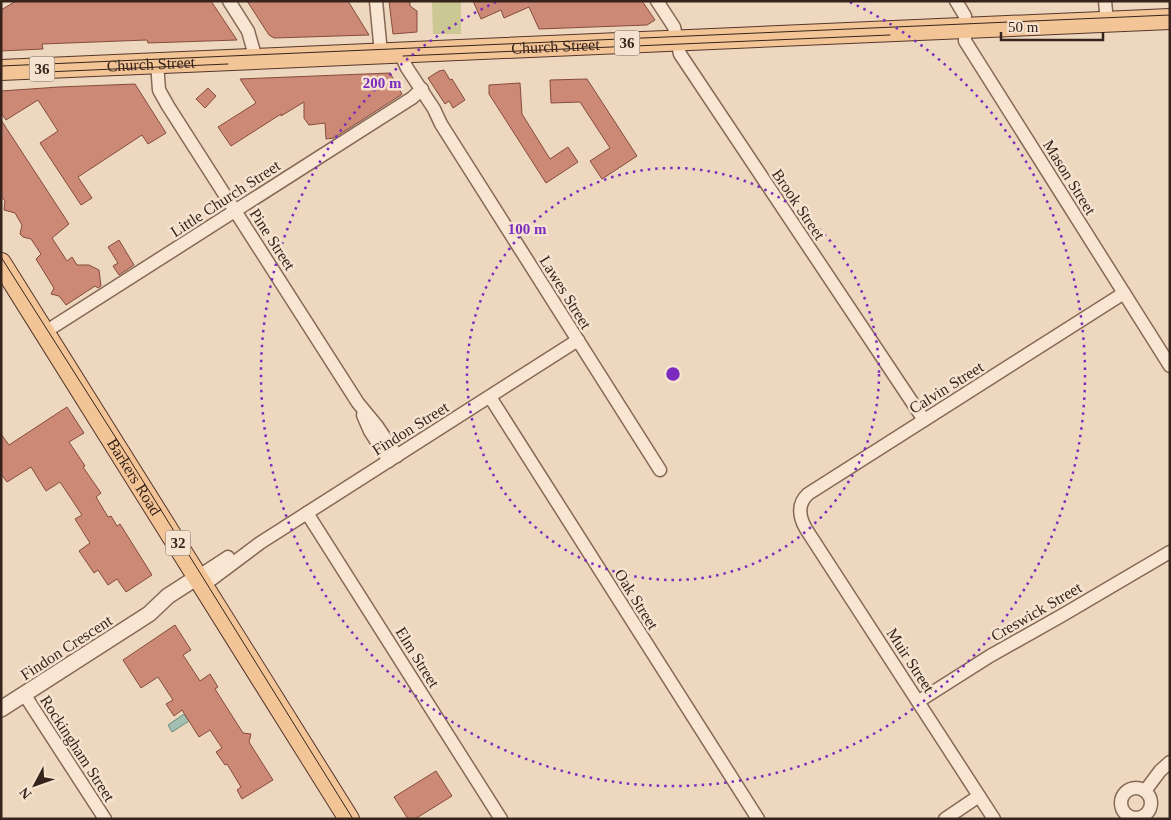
<svg xmlns="http://www.w3.org/2000/svg" width="1171" height="820" viewBox="0 0 1171 820" font-family="'Times New Roman',serif">
  <style>
    .green { fill: #cbc893 }
    .water { fill: #a2bfb1; stroke: #6a8d7e }
    .building { fill: #cc8975; stroke: #854c3d }
    .lines { fill: none; stroke-linecap: round; stroke-linejoin: round }
    .minor-casing { stroke: #866857; stroke-width: 15 }
    .tertiary-casing { stroke: #866857; stroke-width: 18 }
    .primary-casing { stroke: #54372c; stroke-width: 22 }
    .minor { stroke: #f9e6d2; stroke-width: 12 }
    .tertiary { stroke: #f9e6d2; stroke-width: 15 }
    .primary { stroke: #f2c496; stroke-width: 20 }
    .tram { stroke: #36241c; stroke-width: 1 }
    .ring { fill: none; stroke: #7b2cbf; stroke-width: 2.5; stroke-dasharray: 2.5 5 }
    .labels { text-anchor: middle; stroke-width: 5; stroke-linejoin: round; paint-order: stroke }
    .shield { fill: #f5e3cf; stroke: #6f5d52; stroke-width: 1 }
    .shield-label { font-size: 15px; font-weight: bold; fill: #36241c }
    .street-label { font-size: 16px; fill: #36241c; stroke: #f5e3cf }
    .centre { fill: #7b2cbf; stroke: #f5e3cf; stroke-width: 2.5 }
    .ring-label { font-size: 15px; text-anchor: middle; font-weight: bold; fill: #7b2cbf; stroke: #f5e3cf; stroke-width: 5; stroke-linejoin: round; paint-order: stroke }
  </style>
  <rect width="100%" height="100%" fill="#eed7bf"/>
  <!-- green -->
  <path class="green" d="M432 1H461V34H433Z"/>
  <!-- water -->
  <path class="water" d="M184 714 189 721 172 732 168 725Z"/>
  <!-- building -->
  <g class="building">
    <path d="M16 1H211L237 40 148 43 147 40 42 44 43 49 1 51V10Z"/>
    <path d="M247 1H348L369 35 274 38 269 35Z"/>
    <path d="M389 1H410V6L417 11V32L393 34Z"/>
    <path d="M473 1H642L655 20 647 25 539 29 529 7 504 18 501 10 481 19Z"/>
    <path d="M444 70 450 80 452 79 465 100 453 108 449 101 445 104 428 78 439 71Z"/>
    <path d="M390 73 402 94 401 95 334 138 326 139 325 123 309 125 304 118V102L281 116V114L231 146 218 127 256 103 240 79Z"/>
    <path d="M587 79 637 156 602 179 590 161 610 148 580 102 551 103 550 80Z"/>
    <path d="M520 83 522 114 550 159 568 147 578 162 546 183 489 94V85Z"/>
    <path d="M135 84 166 133 148 144 142 135 78 177 92 198 81 205 40 143 58 131 38 100 6 120 1 113V91L59 87Z"/>
    <path d="M208 88 216 96 205 108 196 99Z"/>
    <path d="M1 120 69 224 52 238 67 261 72 257 77 265H89L99 270 101 286 98 288 95 286 66 305 59 296 51 294 54 288 36 259 41 254 31 239 23 237 20 234 22 225 15 213 4 210 5 201 1 196Z"/>
    <path d="M119 240 134 265 119 275 113 266 118 263 108 247Z"/>
    <path d="M67 407 84 433 69 442 85 466 83 467 101 493 96 497 108 517 111 516 117 526 120 524 152 575 126 592 117 579 108 585 98 570 94 573 79 551 90 543 75 519 82 515 60 482 46 491 31 467 7 482 1 474V434L9 445Z"/>
    <path d="M175 625 191 650 183 655 200 681 210 674 218 687 215 689 243 733 251 734 249 742 273 780 242 799 237 790 241 787 227 764 225 765 216 752 222 748 210 730 199 737 182 710 174 716 166 704 173 700 158 677 141 688 123 660Z"/>
    <path d="M436 771 452 796 415 819H408L394 797Z"/>
  </g>
  <g class="lines">
    <defs>
      <g id="minor">
        <path d="M229 1 248 31 256 59"/>
        <path d="M376 1 381 53"/>
        <path d="M657 1 674 27 680 54 924 420"/>
        <path d="M956 1 965 16V41L1170 366"/>
        <path d="M1105 1 1107 22"/>
        <path d="M400 53 407 68 434 109 441 124 660 470"/>
        <path d="M157 63 159 90 168 106 358 403 377 426 397 456"/>
        <path d="M45 332 412 98 422 89"/>
        <path d="M490 397 758 819"/>
        <path d="M363 415 370 431 389 461"/>
        <path d="M307 513 501 819"/>
        <path d="M199 576 228 557"/>
        <path d="M204 585 260 543 578 340"/>
        <path d="M24 694 105 819"/>
        <path d="M919 701 990 656 1061 616 1170 552"/>
        <circle cx="1136" cy="803" r="15"/>
        <path d="M1145 791 1160 771 1170 762"/>
        <path d="M945 819 979 796"/>
        <path d="M994 819 806 529C799 517 797 504 808 494L1124 293"/>
      </g>
      <path id="tertiary" d="M1 709 149 614 168 596 199 576"/>
      <g id="primary">
        <path id="s1" d="M1 70 1170 19"/>
        <path id="s2" d="M1 263 349 819"/>
      </g>
    </defs>
    <!-- minor casing -->
    <use href="#minor" class="minor-casing"/>
    <!-- tertiary casing -->
    <use href="#tertiary" class="tertiary-casing"/>
    <!-- primary casing -->
    <use href="#primary" class="primary-casing"/>
    <!-- minor -->
    <use href="#minor" class="minor"/>
    <!-- tertiary -->
    <use href="#tertiary" class="tertiary"/>
    <!-- primary -->
    <use href="#primary" class="primary"/>
    <!-- tram -->
    <g class="tram">
      <path d="M403 56 890 35"/>
      <path d="M1 66 1170 15"/>
      <path d="M46 72 228 64"/>
      <path d="M1 257 128 457 353 819"/>
    </g>
  </g>
  <!-- distance rings -->
  <g class="ring">
    <circle cx="673" cy="374" r="206"/>
    <path d="M850 2A412 412 0 1 1 496 2"/>
  </g>
  <g class="labels">
    <!-- shield labels -->
    <g class="shield">
      <rect x="614.5" y="30.5" width="25" height="25" rx="4"/>
      <rect x="29.5" y="56.5" width="25" height="25" rx="4"/>
      <rect x="165.5" y="530.5" width="25" height="25" rx="4"/>
    </g>
    <g class="shield-label">
      <text x="627" y="48">36</text>
      <text x="42" y="74">36</text>
      <text x="178" y="548">32</text>
    </g>
    <!-- street labels -->
    <g class="street-label">
      <text dy="6" stroke="none"><textPath href="#s1" startOffset="555">Church Street</textPath></text>
      <text dy="6" stroke="none"><textPath href="#s1" startOffset="150">Church Street</textPath></text>
      <text transform="translate(1070 177) rotate(58)" y="6">Mason Street</text>
      <text transform="translate(225 198) rotate(-33)" y="6">Little Church Street</text>
      <text transform="translate(799 204) rotate(56)" y="6">Brook Street</text>
      <text transform="translate(273 239) rotate(57)" y="6">Pine Street</text>
      <text transform="translate(566 292) rotate(58)" y="6">Lawes Street</text>
      <text transform="translate(946 387) rotate(-32)" y="6">Calvin Street</text>
      <text transform="translate(410 428) rotate(-32)" y="6">Findon Street</text>
      <text dy="6" stroke="none"><textPath href="#s2" startOffset="252">Barkers Road</textPath></text>
      <text transform="translate(637 599) rotate(58)" y="6">Oak Street</text>
      <text transform="translate(1036 611) rotate(-30)" y="6">Creswick Street</text>
      <text transform="translate(66 647) rotate(-33)" y="6">Findon Crescent</text>
      <text transform="translate(418 657) rotate(58)" y="6">Elm Street</text>
      <text transform="translate(911 660) rotate(57)" y="6">Muir Street</text>
      <text transform="translate(78 748) rotate(57)" y="6">Rockingham Street</text>
    </g>
  </g>
  <circle cx="673" cy="374" r="8" class="centre"/>
  <g class="ring-label">
    <text x="382" y="88">200 m</text>
    <text x="527" y="234">100 m</text>
  </g>
  <!-- border -->
  <rect width="1171" height="820" fill="none" stroke="#36241c" stroke-width="5"/>
  <!-- north arrow -->
  <g transform="translate(35 785) rotate(229)" stroke="#f5e3cf" stroke-width="4" paint-order="stroke">
  <path d="M0-4L9 19L0 12L-9 19Z" fill="#36241c"/>
  <text y="-8" font-size="14" font-weight="bold" text-anchor="middle" fill="#36241c">N</text>
  </g>
  <!-- scale -->
  <path d="M1001 32v8h102v-8" fill="none" stroke="#36241c" stroke-width="2.5"/>
  <text x="1008" y="32" font-size="15" fill="#36241c" stroke="#f5e3cf" stroke-width="4" paint-order="stroke">50 m</text>
</svg>
